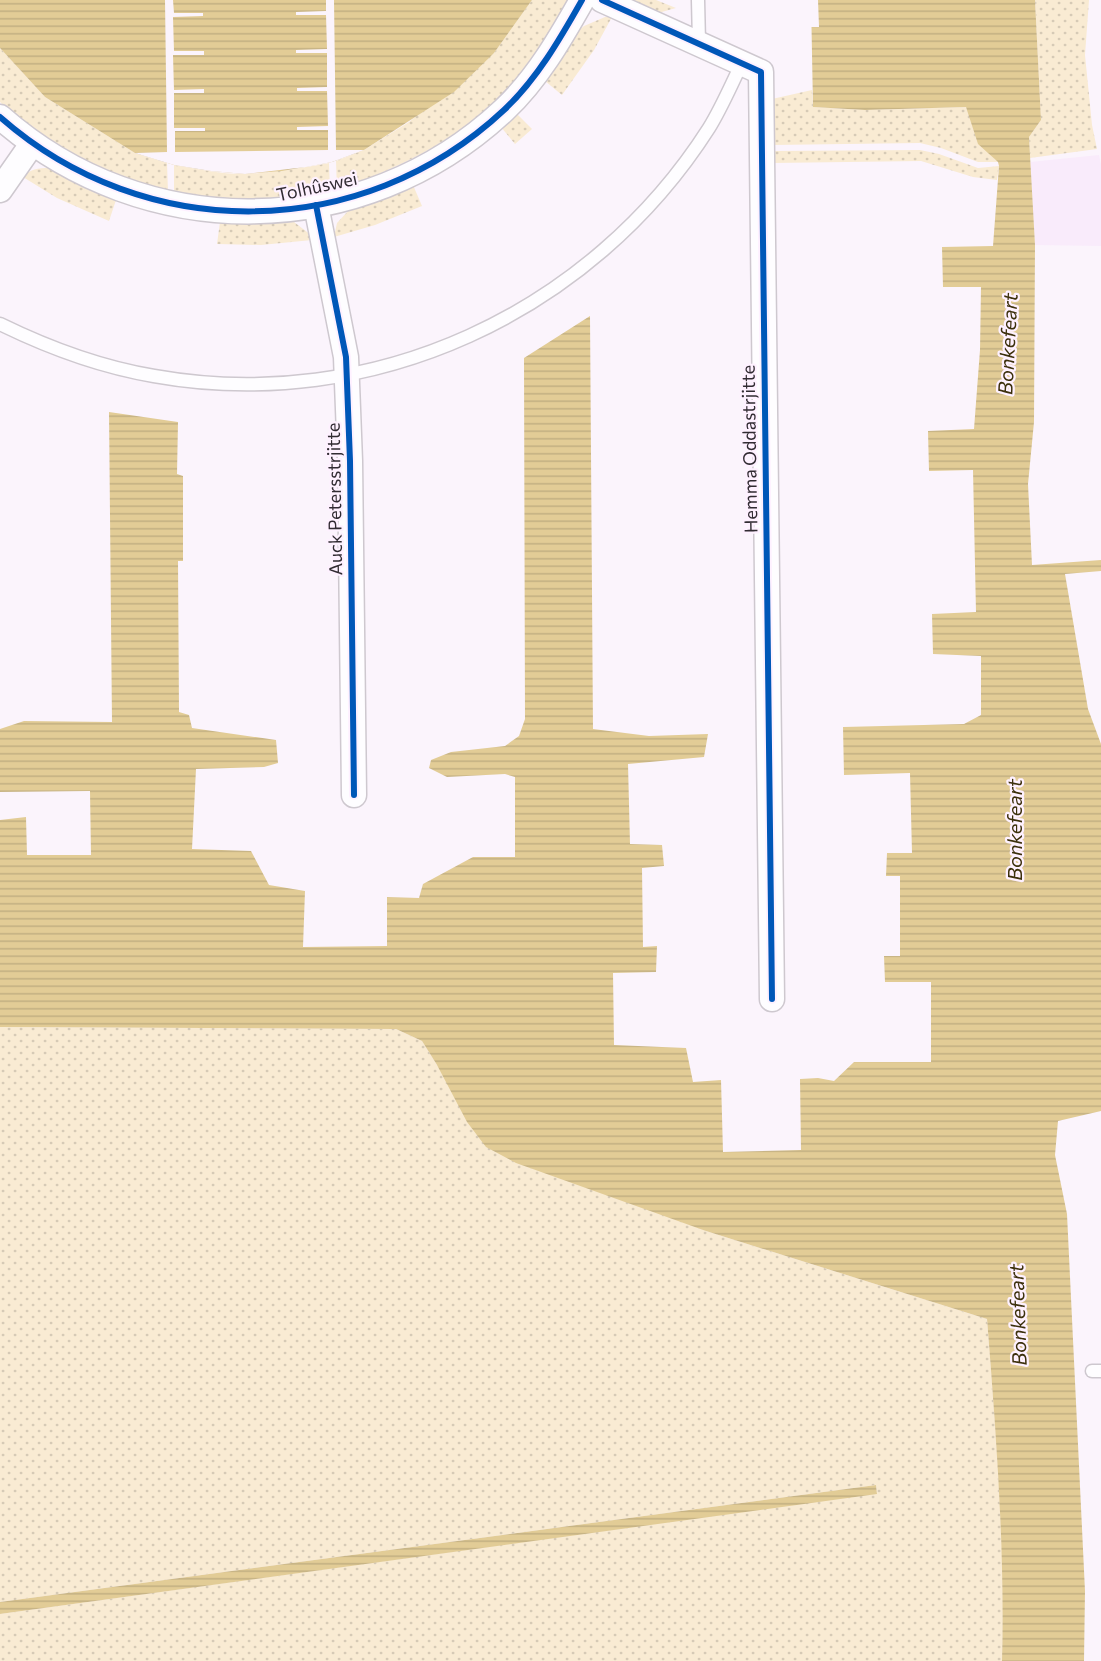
<svg xmlns="http://www.w3.org/2000/svg" width="1101" height="1661" viewBox="0 0 1101 1661" font-family="Commissioner,sans-serif">
  <style>
    .built { fill: #f9ebfb }
    .grass { fill: url(#grass-dots) }
    .water { fill: url(#water-rules) }
    .pier { fill: #fbf4fc }
    .lines { fill: none; stroke-linecap: round; stroke-linejoin: round }
    .lane-casing { stroke: #cec8cf; stroke-width: 15 }
    .street-casing { stroke: #cec8cf; stroke-width: 27 }
    .lane { stroke: #fefdff; stroke-width: 12 }
    .street { stroke: #fefdff; stroke-width: 24 }
    .cycleway-casing { stroke: #fef1ff; stroke-width: 10 }
    .cycleway { stroke: #0057b8; stroke-width: 6 }
    .labels { text-anchor: middle; stroke-width: 4.5; stroke-linejoin: round; paint-order: stroke }
    .street-label { font-size: 18px; fill: #312b32; stroke: #fef1ff }
    .water-label { font-size: 20px; font-style: italic; fill: #3c300c; stroke: #fef1ff }
  </style>
  <defs>
    <pattern id="grass-dots" width="8" height="8" patternUnits="userSpaceOnUse" patternTransform="scale(1.5)"><rect width="8" height="8" fill="#f9ebd3"/><path d="M2 2h.1M6 6h.1" fill="none" stroke="#d6cab6" stroke-width="1.8" stroke-linecap="round"/></pattern>
    <pattern id="water-rules" width="6" height="5" patternUnits="userSpaceOnUse" patternTransform="scale(1.5)"><rect width="6" height="5" fill="#e2cc96"/><path d="M0 2.5h6" fill="none" stroke="#c2af82"/></pattern>
  </defs>
  <rect width="100%" height="100%" fill="#fbf4fc"/>
  <!-- built -->
  <path class="built" d="M1099 155 1101 164V246L1035 245 1030 162Z"/>
  <!-- grass -->
  <g class="grass">
    <path d="M532 0H569C561 15 554 30 544 44 490 122 425 159 337 190L336 161 364 150 409 122 494 53Z"/>
    <path d="M630 0H656L676 8 658 13Z"/>
    <path d="M1035 0H1089L1085 55 1092 125 1097 149 1030 158 1029 137 1041 120Z"/>
    <path d="M605 17H612L594 50 562 95 545 81 578 31 584 26Z"/>
    <path d="M0 48 45 97 135 153 167 163 168 192 147 187 81 160 10 112 0 102Z"/>
    <path d="M812 90 813 107 865 110 966 107 993 157 998 162H978L941 148 920 143 773 145 772 99Z"/>
    <path d="M516 113 532 129 515 144 501 127Z"/>
    <path d="M920 150 939 154 978 168 999 166 997 180 973 177 921 161 773 163V151Z"/>
    <path d="M329 163 330 191 284 200 241 201 174 194V165C197 169 221 174 244 174 272 173 302 168 329 163Z"/>
    <path d="M49 168 79 184 116 200 109 221 57 198 23 177C29 169 39 168 49 168Z"/>
    <path d="M413 185 422 206 375 225 334 237 337 223 349 210Z"/>
    <path d="M220 222 261 224 294 222 311 235 312 240 261 245 217 244Z"/>
    <path d="M0 1027 396 1029 422 1041 437 1065 706 1231 987 1319C996 1433 1006 1547 1002 1661H0V1614L877 1493 876 1485 0 1602Z"/>
  </g>
  <!-- water -->
  <g class="water">
    <path d="M0 0H532L494 53 454 92 364 150 332 162 282 171 245 174 211 171 174 165 135 153 45 97 0 48Z"/>
    <path d="M811 0H1035L1041 120 1029 137 1035 245 1034 422 1028 484 1032 565 1101 560V571L1065 574 1088 709 1101 744V1111L1058 1121 1055 1155 1067 1214 1085 1591 1084 1661H1002C1005 1547 996 1433 987 1319L706 1231 516 1163 486 1147 467 1122 437 1065 422 1041 396 1029 0 1027V820L26 817 27 855H91L90 791 0 792V729L24 721 112 722 109 412 178 422 177 474 183 476V561H178L179 712 189 715 192 728 276 740 278 763 264 767 196 769 192 849 251 851 269 885 305 891 303 947 387 946V897L419 898 423 884 473 857H515V777L505 774 447 777 429 768 431 760 451 752 505 746 519 736 525 719 524 358 590 316 593 729 649 736 708 734 704 757 628 764 630 844 662 845 664 866 642 868 643 947 657 946 656 972 613 973 614 1045 686 1048 693 1082 721 1080 723 1152 801 1150 800 1079 818 1078 834 1081 854 1062H931V982H885L884 956H900V876H886L887 853H912L910 773 844 775 843 727 964 724 981 715V656L933 654 932 614 976 612 973 470 929 471 928 431 974 429 980 350 981 287H943L942 247 993 246 999 166 998 162 978 144 966 107 865 110 813 107Z"/>
    <path d="M876 1485 877 1494 0 1614V1602Z"/>
  </g>
  <!-- pier -->
  <g class="pier">
    <path d="M165 0H173L174 13H203V16L173 17 174 51H204V55H173L174 90 204 89V93H174V128H205V131H175V152L328 150V130H297V127L328 126 327 91H297V88L327 87V53H296V50L327 49 326 15H296V12L326 11V0H334L336 150H364L332 162 306 167 245 174 211 171 174 165 135 153 167 152Z"/>
    <path d="M808 0H818L819 27H808Z"/>
  </g>
  <g class="lines">
    <defs>
      <g id="lane">
        <path d="M698 0 699 42"/>
        <path d="M0 324C49 348 100 367 154 376 372 415 591 313 709 128 722 107 731 85 742 63"/>
        <path d="M1092 1371H1101"/>
      </g>
      <g id="street">
        <path d="M602 0 761 72 772 999"/>
        <path d="M0 117C145 245 362 243 504 110 537 79 560 39 582 0"/>
        <path d="M0 190 32 144"/>
        <path d="M316 205 346 357 350 461 354 795"/>
      </g>
    </defs>
    <!-- lane casing -->
    <use href="#lane" class="lane-casing"/>
    <!-- street casing -->
    <use href="#street" class="street-casing"/>
    <!-- lane -->
    <use href="#lane" class="lane"/>
    <!-- street -->
    <use href="#street" class="street"/>
    <defs>
      <g id="cycleway">
        <path d="M602 0 761 72 772 999"/>
        <path d="M0 117C145 245 362 243 504 110 537 79 560 39 582 0"/>
        <path d="M316 205 346 357 350 461 354 795"/>
      </g>
    </defs>
    <!-- cycleway casing -->
    <use href="#cycleway" class="cycleway-casing"/>
    <!-- cycleway -->
    <use href="#cycleway" class="cycleway"/>
  </g>
  <g class="labels">
    <!-- street labels -->
    <g class="street-label">
      <text transform="translate(317 187) rotate(-12)" y="6">Tolhûswei</text>
      <text transform="translate(750 449) rotate(-91)" y="6">Hemma Oddastrjitte</text>
      <text transform="translate(335 499) rotate(-91)" y="6">Auck Petersstrjitte</text>
    </g>
    <!-- water labels -->
    <g class="water-label">
      <text transform="translate(1008 344) rotate(-87)" y="7">Bonkefeart</text>
      <text transform="translate(1015 830) rotate(-90)" y="7">Bonkefeart</text>
      <text transform="translate(1018 1315) rotate(-92)" y="7">Bonkefeart</text>
    </g>
  </g>
</svg>
